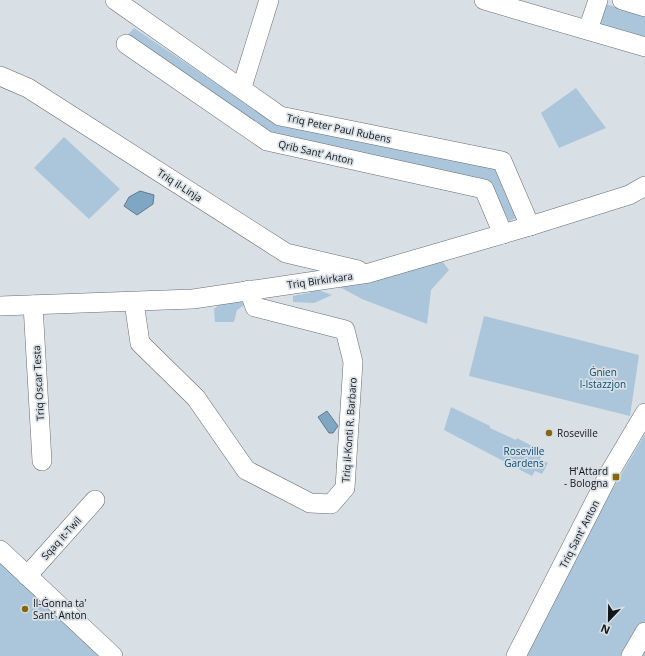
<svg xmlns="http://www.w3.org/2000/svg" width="645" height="656" viewBox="0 0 645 656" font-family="'Open Sans',sans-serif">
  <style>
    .green { fill: #abc6da }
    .water { fill: #7fa6c2; stroke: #5f7b8f }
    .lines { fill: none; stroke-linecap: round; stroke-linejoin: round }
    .minor-casing { stroke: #676d72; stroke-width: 20 }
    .minor { stroke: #fff; stroke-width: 19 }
    .poi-dot { fill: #896705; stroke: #d8dfe5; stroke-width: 1.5 }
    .labels { text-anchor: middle; stroke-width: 3.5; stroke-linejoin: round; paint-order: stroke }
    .street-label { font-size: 10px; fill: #131618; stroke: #d8dfe5 }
    .park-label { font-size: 10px; fill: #074d73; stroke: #d8dfe5 }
    .poi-label { font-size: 10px; fill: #131618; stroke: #d8dfe5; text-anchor: start }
  </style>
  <rect width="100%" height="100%" fill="#d8dfe5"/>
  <!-- green -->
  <g class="green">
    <path d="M605 4 645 15V39L599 26Z"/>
    <path d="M134 28 278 125 497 168 518 217 509 221 489 180 272 135 126 37Z"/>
    <path d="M576 88 606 128 559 148 541 113Z"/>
    <path d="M64 137 120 189 89 219 34 168Z"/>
    <path d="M442 261 449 270 431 290 427 324 362 299 338 286 399 274Z"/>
    <path d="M316 289 332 295 314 303 293 302V296L309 293Z"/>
    <path d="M245 300 246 304 237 310 234 322H215L214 309 219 305Z"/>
    <path d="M484 316 639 355 630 416 469 376Z"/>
    <path d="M451 407 490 426V428L516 440 517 438 543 452 540 459 548 463 542 474 535 471 532 476 444 430Z"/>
    <path d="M645 434V656H525L577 550Z"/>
    <path d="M0 562 100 656H0Z"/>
  </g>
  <!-- water -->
  <g class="water">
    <path d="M140 191 154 195 153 204 137 215 124 206 129 197Z"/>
    <path d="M327 411 338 426 333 433H329L318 417Z"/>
  </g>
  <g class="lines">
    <defs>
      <g id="minor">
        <path d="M115 0 280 116 502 161 530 226"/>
        <path d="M484 0 645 47"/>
        <path d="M622 0 645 7"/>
        <path d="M588 30 598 0"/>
        <path d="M126 44 267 141 484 189 503 234"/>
        <path d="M0 76 28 88 286 253 358 270"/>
        <path d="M242 87 269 0"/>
        <path d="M134 302 140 343 196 398 246 470 310 503 331 504 345 488 353 362 345 330 255 307 249 290"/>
        <path d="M33 305 42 461"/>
        <path d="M0 306 193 299 369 273 530 226 629 195 645 186"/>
        <path d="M0 550 113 656"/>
        <path d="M27 576 95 500"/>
        <path d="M516 656 610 472 645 413"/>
        <path d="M631 656 645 632"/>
      </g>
    </defs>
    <!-- minor casing -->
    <use href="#minor" class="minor-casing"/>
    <!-- minor -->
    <use href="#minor" class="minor"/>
  </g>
  <!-- markers -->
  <g class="poi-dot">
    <circle cx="549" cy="433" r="4"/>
    <rect x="612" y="473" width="8" height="8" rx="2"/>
    <circle cx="25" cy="609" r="4"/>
  </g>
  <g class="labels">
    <!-- street labels -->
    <g class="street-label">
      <text transform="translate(339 128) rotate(12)" y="4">Triq Peter Paul Rubens</text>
      <text transform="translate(316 152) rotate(13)" y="4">Qrib Sant' Anton</text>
      <text transform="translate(180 185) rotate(33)" y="4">Triq il-Linja</text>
      <text transform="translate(320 280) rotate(-8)" y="4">Triq Birkirkara</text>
      <text transform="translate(38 383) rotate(-93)" y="4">Triq Oscar Testa</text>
      <text transform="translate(349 430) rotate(-86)" y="4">Triq il-Konti R. Barbaro</text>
      <text transform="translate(579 534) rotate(-63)" y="4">Triq Sant' Anton</text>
      <text transform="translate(61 538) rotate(-48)" y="4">Sqaq it-Twil</text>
    </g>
    <!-- park labels -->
    <g class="park-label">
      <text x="603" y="376">Ġnien<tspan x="603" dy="12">l-Istazzjon</tspan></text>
      <text x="524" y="455">Roseville<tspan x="524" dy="12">Gardens</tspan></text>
    </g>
    <!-- poi labels -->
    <g class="poi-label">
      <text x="557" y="437">Roseville</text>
      <text x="608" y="475" text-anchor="end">Ħ'Attard<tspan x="608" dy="12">- Bologna</tspan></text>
      <text x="33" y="607">Il-Ġonna ta'<tspan x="33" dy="12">Sant' Anton</tspan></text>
    </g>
  </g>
  <!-- north arrow -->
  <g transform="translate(609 620) rotate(202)" stroke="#d8dfe5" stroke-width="3" paint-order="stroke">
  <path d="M0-3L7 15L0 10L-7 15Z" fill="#131618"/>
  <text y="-6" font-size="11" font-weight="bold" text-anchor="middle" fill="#131618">N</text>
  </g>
</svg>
